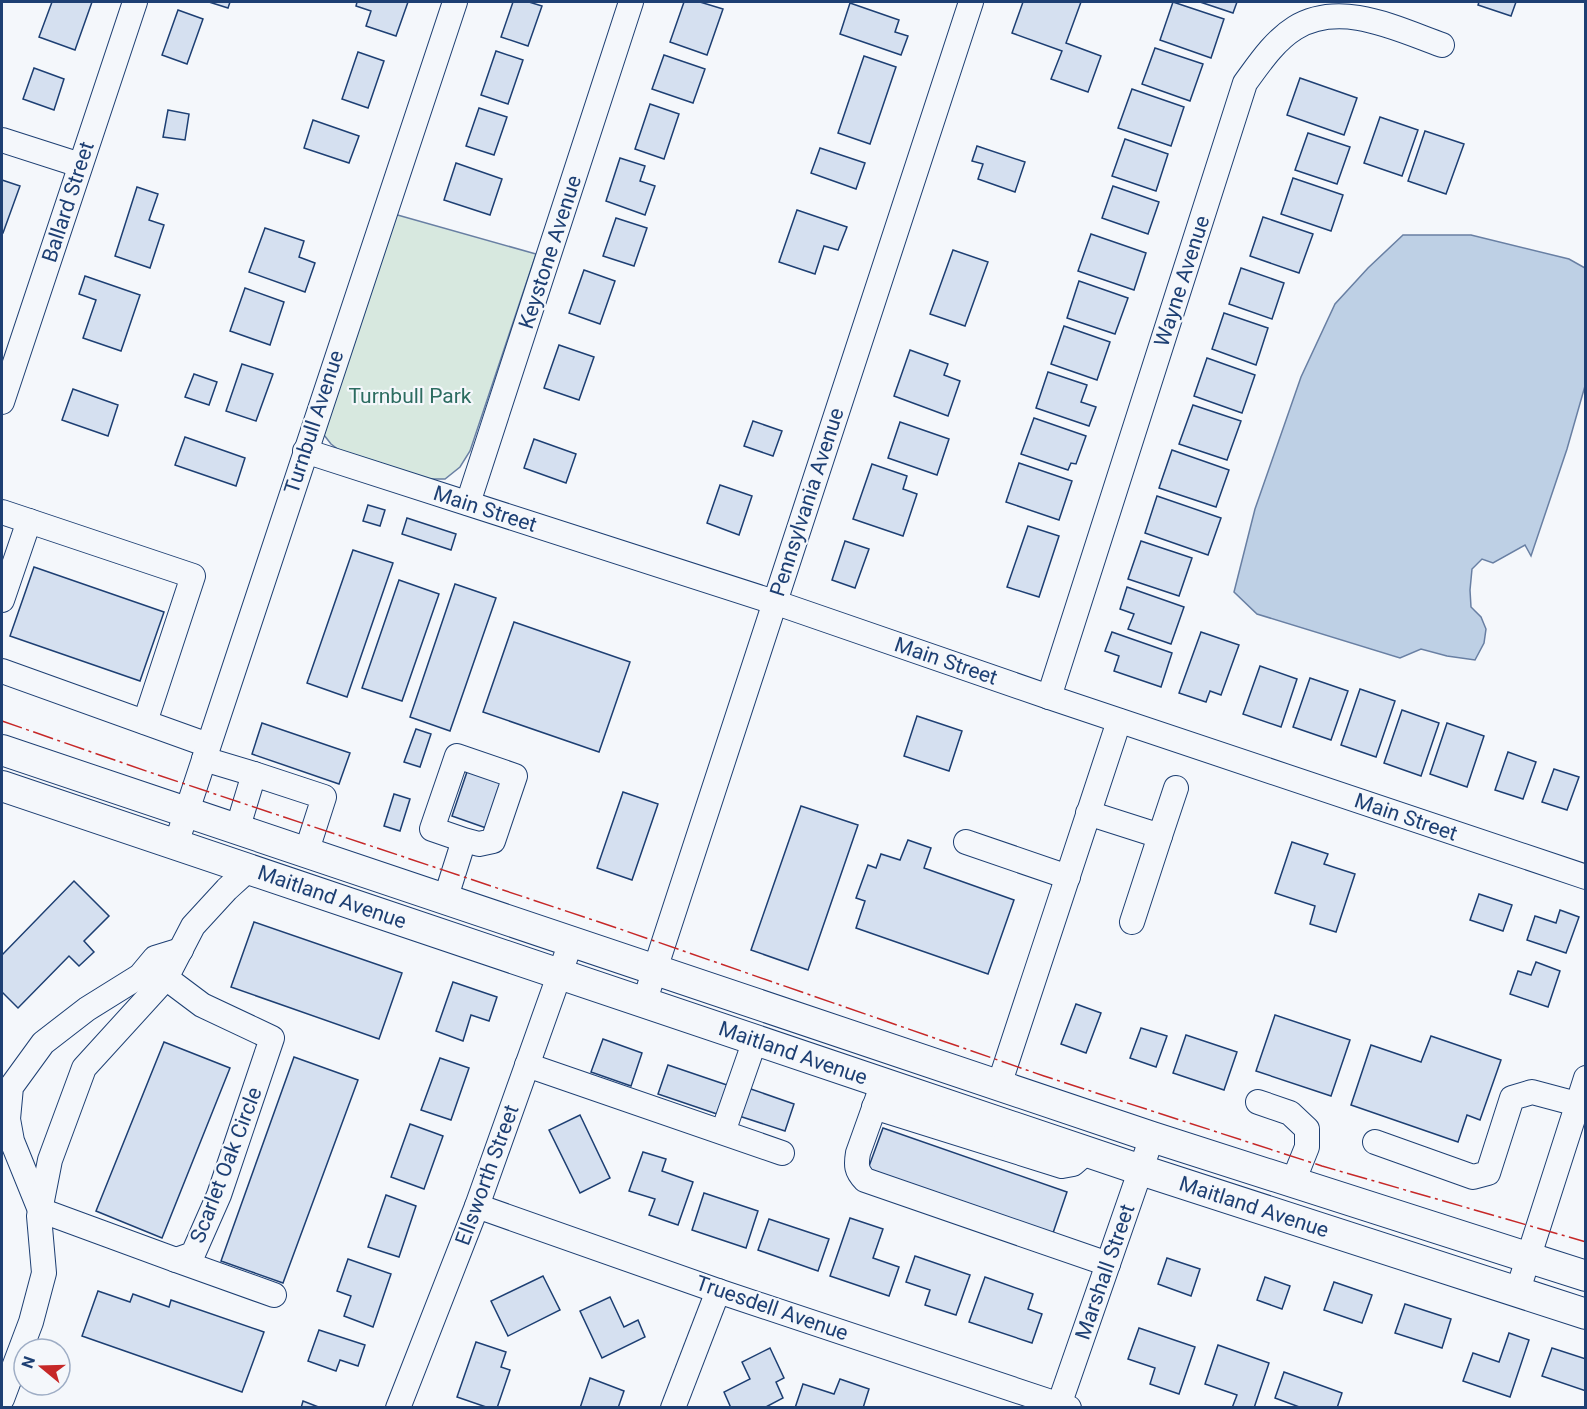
<svg xmlns="http://www.w3.org/2000/svg" width="1587" height="1409" viewBox="0 0 1587 1409" font-family="Roboto,sans-serif">
  <style>
    .green { fill: #d7e8df; stroke: #687fa3; stroke-width: 1.5 }
    .water { fill: #bed0e5; stroke: #687fa3; stroke-width: 1.5 }
    .building { fill: #d5e0f0; stroke: #1d3f73; stroke-width: 1.5 }
    .lines { fill: none; stroke-linecap: round; stroke-linejoin: round }
    .minor-casing { stroke: #1d3f73; stroke-width: 26 }
    .major-casing { stroke: #1d3f73; stroke-width: 32 }
    .minor { stroke: #f4f7fb; stroke-width: 24 }
    .major { stroke: #f4f7fb; stroke-width: 30 }
    .power { stroke: #c62828; stroke-width: 1.5; stroke-dasharray: 21 4.5 3 4.5; stroke-linecap: butt }
    .labels { text-anchor: middle; stroke-width: 4.5; stroke-linejoin: round; paint-order: stroke }
    .street-label { font-size: 21px; fill: #1d3f73; stroke: #f4f7fb }
    .park-label { font-size: 21px; fill: #2c6c60; stroke: #f4f7fb }
  </style>
  <rect width="100%" height="100%" fill="#f4f7fb"/>
  <!-- green -->
  <path class="green" d="M394 214 536 254 470 451 460 467 445 479H428L343 453 331 444 324 435Z"/>
  <!-- water -->
  <path class="water" d="M1403 235H1471L1569 259 1585 268V386L1567 449 1531 556 1525 545 1493 563 1482 559 1472 569 1470 590 1471 607 1481 617 1486 629 1484 643 1475 660 1447 656 1421 649 1400 658 1257 614 1234 592 1255 509 1301 377 1335 304 1368 268Z"/>
  <!-- building -->
  <g class="building">
    <path d="M52 2H92L75 50 39 37Z"/>
    <path d="M209 2H230L228 8Z"/>
    <path d="M357 2H408L396 36 366 26 371 11 356 6Z"/>
    <path d="M513 2H529L542 6 528 46 501 37Z"/>
    <path d="M684 2H700L723 9 707 55 670 42Z"/>
    <path d="M1023 2H1081L1066 43 1101 56 1088 92 1051 79 1062 51 1012 33Z"/>
    <path d="M1173 2 1224 19 1211 58 1160 40Z"/>
    <path d="M1200 2H1237L1233 13Z"/>
    <path d="M1479 2H1516L1511 16 1478 5Z"/>
    <path d="M850 3 899 20 895 32 908 36 901 55 840 34Z"/>
    <path d="M178 10 203 19 187 64 162 55Z"/>
    <path d="M1155 48 1203 64 1190 101 1142 84Z"/>
    <path d="M496 51 523 60 508 104 481 95Z"/>
    <path d="M358 52 384 61 368 108 342 99Z"/>
    <path d="M664 55 705 69 693 103 652 89Z"/>
    <path d="M864 56 896 67 870 144 838 133Z"/>
    <path d="M34 68 64 79 54 110 23 99Z"/>
    <path d="M1300 78 1357 98 1344 135 1287 115Z"/>
    <path d="M1132 89 1184 107 1171 146 1118 128Z"/>
    <path d="M650 104 679 114 664 159 635 149Z"/>
    <path d="M479 108 507 117 494 155 466 146Z"/>
    <path d="M168 110 189 114 185 140 163 137Z"/>
    <path d="M1380 117 1418 130 1402 176 1364 163Z"/>
    <path d="M313 120 359 136 349 163 304 148Z"/>
    <path d="M1425 131 1464 144 1446 194 1408 181Z"/>
    <path d="M1308 133 1350 147 1337 184 1295 170Z"/>
    <path d="M1125 139 1168 154 1156 191 1112 176Z"/>
    <path d="M977 146 1025 162 1015 192 978 179 983 164 972 161Z"/>
    <path d="M820 148 865 163 856 189 811 173Z"/>
    <path d="M620 158 645 166 640 181 655 186 645 215 606 201Z"/>
    <path d="M456 163 502 179 490 215 444 200Z"/>
    <path d="M1293 178 1343 195 1331 231 1281 214Z"/>
    <path d="M2 180 20 186 3 233H2Z"/>
    <path d="M1113 186 1159 202 1148 234 1102 218Z"/>
    <path d="M137 187 158 194 149 220 164 225 150 268 115 256Z"/>
    <path d="M797 210 847 227 838 250 824 246 815 274 779 262Z"/>
    <path d="M1263 217 1313 234 1299 273 1250 256Z"/>
    <path d="M616 218 647 228 634 266 603 256Z"/>
    <path d="M265 228 304 241 299 257 315 263 305 292 249 272Z"/>
    <path d="M1091 234 1146 253 1134 290 1078 271Z"/>
    <path d="M953 250 988 262 965 326 930 314Z"/>
    <path d="M1241 268 1284 283 1272 319 1229 304Z"/>
    <path d="M584 270 615 281 600 324 569 313Z"/>
    <path d="M85 276 140 295 121 351 83 338 96 300 79 294Z"/>
    <path d="M1079 281 1128 298 1115 334 1067 318Z"/>
    <path d="M245 288 284 302 270 345 230 331Z"/>
    <path d="M1224 313 1268 328 1256 365 1212 349Z"/>
    <path d="M1064 326 1110 342 1097 380 1051 364Z"/>
    <path d="M559 345 594 357 579 400 544 388Z"/>
    <path d="M910 350 948 364 944 375 960 381 948 416 894 396Z"/>
    <path d="M1207 358 1255 375 1242 413 1194 396Z"/>
    <path d="M242 364 273 374 256 421 226 411Z"/>
    <path d="M1048 372 1087 385 1081 402 1096 407 1089 426 1036 408Z"/>
    <path d="M194 374 217 382 209 405 185 397Z"/>
    <path d="M73 389 118 405 108 436 62 420Z"/>
    <path d="M1193 405 1241 421 1227 460 1179 444Z"/>
    <path d="M1034 418 1086 436 1076 464 1071 463 1068 470 1021 454Z"/>
    <path d="M753 421 782 431 773 456 744 446Z"/>
    <path d="M900 422 949 439 937 475 888 458Z"/>
    <path d="M185 437 245 458 236 486 175 465Z"/>
    <path d="M534 439 576 454 566 483 524 468Z"/>
    <path d="M1172 450 1229 470 1216 507 1159 488Z"/>
    <path d="M1019 463 1072 481 1059 520 1006 502Z"/>
    <path d="M872 464 907 476 903 489 917 494 903 536 853 519Z"/>
    <path d="M720 485 752 496 739 535 707 523Z"/>
    <path d="M1157 496 1221 518 1208 555 1145 533Z"/>
    <path d="M368 505 385 510 380 526 363 521Z"/>
    <path d="M407 518 456 534 451 550 402 534Z"/>
    <path d="M1028 526 1059 536 1039 597 1007 587Z"/>
    <path d="M845 541 869 549 855 588 832 580Z"/>
    <path d="M1141 541 1192 558 1179 596 1128 579Z"/>
    <path d="M353 550 393 563 347 697 307 683Z"/>
    <path d="M34 567 164 612 140 681 10 636Z"/>
    <path d="M399 580 439 594 402 701 362 688Z"/>
    <path d="M455 584 496 598 450 731 410 717Z"/>
    <path d="M1127 587 1184 607 1171 644 1128 629 1134 614 1120 609Z"/>
    <path d="M514 622 630 662 599 752 483 712Z"/>
    <path d="M1112 632 1172 653 1161 687 1114 671 1119 656 1105 651Z"/>
    <path d="M1201 632 1239 645 1221 695 1210 691 1206 702 1179 693Z"/>
    <path d="M1260 666 1297 679 1281 727 1243 714Z"/>
    <path d="M1310 678 1348 691 1331 740 1293 727Z"/>
    <path d="M1360 689 1395 701 1376 757 1341 745Z"/>
    <path d="M1402 710 1439 723 1421 776 1384 763Z"/>
    <path d="M917 716 962 731 949 771 904 756Z"/>
    <path d="M262 723 350 753 339 784 252 754Z"/>
    <path d="M1447 723 1484 736 1467 787 1430 774Z"/>
    <path d="M416 729 431 734 420 767 404 762Z"/>
    <path d="M1508 752 1536 762 1523 799 1495 790Z"/>
    <path d="M469 766 507 779 489 829 452 816Z"/>
    <path d="M1554 769 1579 777 1567 810 1542 802Z"/>
    <path d="M623 792 658 804 632 880 597 868Z"/>
    <path d="M394 794 410 799 400 831 384 826Z"/>
    <path d="M801 806 858 825 808 970 751 950Z"/>
    <path d="M908 840 931 848 924 868 1014 900 988 974 856 928 865 901 856 898 868 865 876 868 881 854 900 860Z"/>
    <path d="M1292 842 1328 854 1324 864 1355 874 1336 932 1310 924 1315 906 1275 893Z"/>
    <path d="M74 881 109 916 84 941 94 952 79 966 69 956 18 1008 2 992V955Z"/>
    <path d="M1479 894 1512 905 1503 931 1470 920Z"/>
    <path d="M1560 910 1579 917 1566 953 1527 940 1535 916 1556 923Z"/>
    <path d="M254 922 402 973 379 1039 231 987Z"/>
    <path d="M1536 962 1560 971 1548 1007 1510 994 1518 971 1531 975Z"/>
    <path d="M453 982 497 997 489 1021 471 1015 463 1041 436 1031Z"/>
    <path d="M1076 1004 1101 1013 1086 1053 1061 1044Z"/>
    <path d="M1275 1015 1350 1040 1331 1096 1256 1071Z"/>
    <path d="M1141 1028 1167 1036 1156 1067 1130 1058Z"/>
    <path d="M1186 1035 1237 1052 1224 1090 1173 1073Z"/>
    <path d="M1431 1036 1501 1060 1480 1120 1467 1115 1458 1142 1351 1105 1371 1045 1421 1062Z"/>
    <path d="M603 1039 642 1053 631 1086 591 1072Z"/>
    <path d="M164 1042 230 1068 162 1238 96 1211Z"/>
    <path d="M294 1057 358 1080 283 1283 221 1261Z"/>
    <path d="M440 1058 469 1068 451 1120 421 1110Z"/>
    <path d="M668 1065 727 1085 717 1114 658 1094Z"/>
    <path d="M748 1088 794 1104 785 1131 739 1116Z"/>
    <path d="M580 1115 610 1178 580 1193 549 1130Z"/>
    <path d="M410 1124 443 1136 424 1189 391 1177Z"/>
    <path d="M883 1128 1067 1192 1053 1233 868 1169Z"/>
    <path d="M643 1152 666 1159 662 1171 693 1182 678 1225 649 1215 655 1199 629 1191Z"/>
    <path d="M704 1193 758 1211 746 1248 692 1230Z"/>
    <path d="M386 1195 416 1206 399 1257 368 1247Z"/>
    <path d="M850 1218 883 1229 873 1258 899 1267 889 1296 830 1276Z"/>
    <path d="M769 1219 829 1239 818 1271 758 1250Z"/>
    <path d="M915 1256 970 1275 956 1315 925 1305 930 1290 906 1282Z"/>
    <path d="M1167 1258 1200 1269 1191 1296 1158 1284Z"/>
    <path d="M348 1259 391 1274 373 1327 344 1316 351 1296 337 1291Z"/>
    <path d="M543 1276 560 1310 508 1336 491 1301Z"/>
    <path d="M985 1277 1033 1294 1028 1309 1042 1314 1032 1343 969 1322Z"/>
    <path d="M1265 1277 1290 1286 1282 1309 1257 1300Z"/>
    <path d="M1334 1282 1372 1295 1362 1323 1324 1310Z"/>
    <path d="M98 1291 130 1302 133 1294 169 1307 171 1300 264 1332 242 1392 82 1336Z"/>
    <path d="M610 1297 624 1327 638 1320 645 1337 602 1358 580 1311Z"/>
    <path d="M1405 1304 1451 1319 1442 1348 1395 1333Z"/>
    <path d="M1139 1328 1195 1347 1179 1394 1150 1384 1155 1368 1128 1359Z"/>
    <path d="M319 1330 365 1345 358 1366 340 1360 336 1371 308 1361Z"/>
    <path d="M1509 1333 1529 1340 1510 1397 1463 1381 1473 1353 1499 1362Z"/>
    <path d="M476 1342 506 1352 501 1367 510 1370 497 1408H489L457 1397Z"/>
    <path d="M1218 1345 1269 1363 1254 1408H1232L1237 1395 1205 1384Z"/>
    <path d="M770 1348 784 1378 776 1382 783 1398 764 1408H731L724 1392 750 1379 742 1362Z"/>
    <path d="M1552 1348 1586 1359V1391L1542 1376Z"/>
    <path d="M1284 1372 1342 1393 1337 1408H1302L1275 1398Z"/>
    <path d="M590 1378 624 1391 618 1408H580Z"/>
    <path d="M840 1379 869 1389 863 1408H795L803 1384 834 1394Z"/>
    <path d="M303 1401 321 1408H301Z"/>
  </g>
  <g class="lines">
    <defs>
      <g id="minor">
        <path d="M2 140 80 165"/>
        <path d="M2 402 135 2"/>
        <path d="M305 451 774 602 1049 697 1586 877"/>
        <path d="M468 503 631 2"/>
        <path d="M2 512 29 521"/>
        <path d="M2 600 29 521 193 576 145 722"/>
        <path d="M2 671 208 745"/>
        <path d="M1049 697 1245 83C1259 64 1274 41 1295 28 1341 0 1397 29 1442 45"/>
        <path d="M204 759 254 774"/>
        <path d="M1088 813 1160 836 1176 788"/>
        <path d="M237 830 254 774 324 797 306 853"/>
        <path d="M966 842 1068 877"/>
        <path d="M176 844 455 2"/>
        <path d="M445 900 464 840 479 844 493 841 515 776 457 756 432 829 464 840"/>
        <path d="M1132 922 1160 836"/>
        <path d="M166 978 202 1005 272 1038 219 1195 193 1254 176 1260 40 1210 12 1141 8 1119 11 1087 43 1043 87 1009 140 976 155 958 181 950"/>
        <path d="M644 1003 971 2"/>
        <path d="M527 1065 782 1153"/>
        <path d="M883 1083 858 1153C856 1165 856 1171 865 1180L1108 1264"/>
        <path d="M999 1085 1119 721"/>
        <path d="M1258 1102 1290 1113 1307 1129V1147L1293 1182"/>
        <path d="M874 1107 1062 1166 1073 1164 1087 1152"/>
        <path d="M723 1132 755 1040"/>
        <path d="M1375 1142 1473 1177 1488 1173 1512 1098 1532 1092 1577 1104"/>
        <path d="M477 1206 718 1291 1069 1408"/>
        <path d="M176 1260 274 1295"/>
        <path d="M1517 1293 1586 1078"/>
        <path d="M2 1399 31 1322 44 1273 39 1216 50 1160 84 1068 166 978 193 926 227 889 249 869"/>
        <path d="M398 1408 477 1206 571 942"/>
        <path d="M673 1408 718 1291"/>
        <path d="M1058 1408 1152 1137"/>
      </g>
      <g id="major">
        <path d="M2 750 1152 1137 1586 1276"/>
        <path d="M2 786 1141 1170 1586 1314"/>
      </g>
    </defs>
    <!-- minor casing -->
    <use href="#minor" class="minor-casing"/>
    <!-- major casing -->
    <use href="#major" class="major-casing"/>
    <!-- minor -->
    <use href="#minor" class="minor"/>
    <!-- major -->
    <use href="#major" class="major"/>
    <!-- power -->
    <path class="power" d="M2 721 149 772 620 929 1044 1076 1322 1166 1586 1242"/>
  </g>
  <g class="labels">
    <!-- street labels -->
    <g class="street-label">
      <text transform="translate(68 202) rotate(-72)" y="7">Ballard Street</text>
      <text transform="translate(550 252) rotate(-72)" y="7">Keystone Avenue</text>
      <text transform="translate(1182 281) rotate(-72)" y="7">Wayne Avenue</text>
      <text transform="translate(314 422) rotate(-72)" y="7">Turnbull Avenue</text>
      <text transform="translate(807 502) rotate(-72)" y="7">Pennsylvania Avenue</text>
      <text transform="translate(485 509) rotate(18)" y="7">Main Street</text>
      <text transform="translate(946 661) rotate(19)" y="7">Main Street</text>
      <text transform="translate(1406 817) rotate(19)" y="7">Main Street</text>
      <text transform="translate(332 897) rotate(19)" y="7">Maitland Avenue</text>
      <text transform="translate(793 1053) rotate(19)" y="7">Maitland Avenue</text>
      <text transform="translate(226 1165) rotate(-69)" y="7">Scarlet Oak Circle</text>
      <text transform="translate(487 1175) rotate(-70)" y="7">Ellsworth Street</text>
      <text transform="translate(1254 1207) rotate(18)" y="7">Maitland Avenue</text>
      <text transform="translate(1105 1272) rotate(-71)" y="7">Marshall Street</text>
      <text transform="translate(772 1308) rotate(19)" y="7">Truesdell Avenue</text>
    </g>
    <!-- park labels -->
    <g class="park-label">
      <text x="410" y="403">Turnbull Park</text>
    </g>
  </g>
  <!-- border -->
  <rect width="1587" height="1409" fill="none" stroke="#1d3f73" stroke-width="6"/>
  <!-- north arrow -->
  <g transform="translate(42 1367) rotate(289)"><circle r="28" fill="#f4f7fb" stroke="#9eadc5" stroke-width="1.5"/>
  <path d="M0-4.5L10 22L0 15L-10 22Z" fill="#c62828"/>
  <text y="-9" font-size="16" font-weight="bold" text-anchor="middle" fill="#1d3f73">N</text>
  </g>
</svg>
